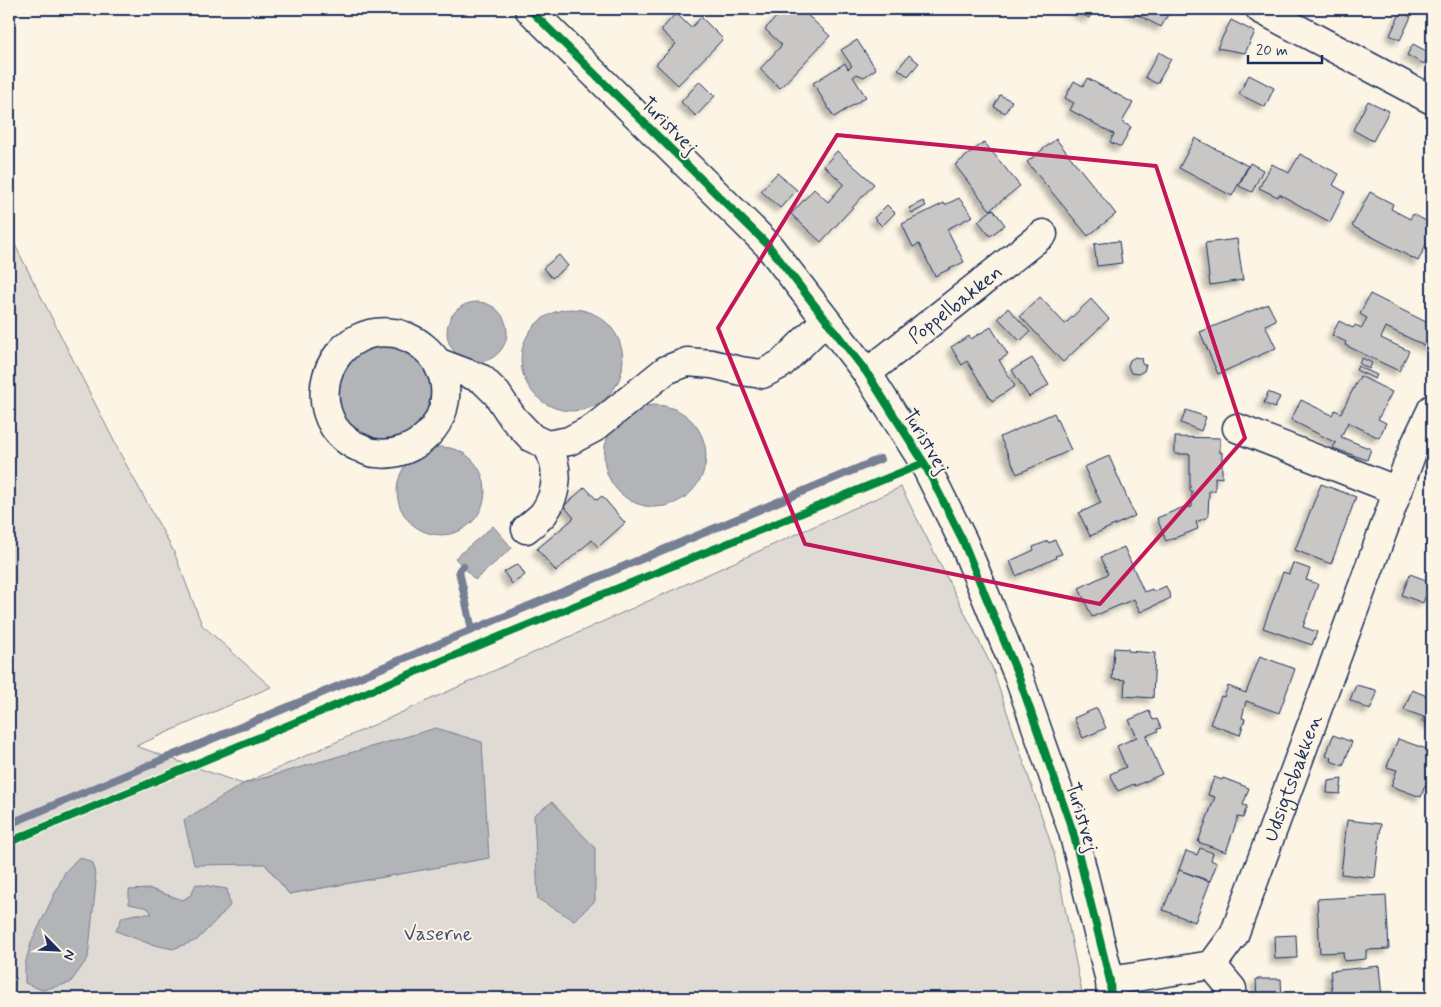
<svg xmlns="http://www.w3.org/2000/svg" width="1441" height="1007" viewBox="0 0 1441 1007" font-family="Mynerve,sans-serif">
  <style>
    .green { fill: #dfdbd4; stroke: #7d8599; fill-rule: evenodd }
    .water { fill: #b2b4b8; stroke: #767f94 }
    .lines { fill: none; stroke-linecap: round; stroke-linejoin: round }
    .stream { stroke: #767f94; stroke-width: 8 }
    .building { fill: #c8c7c6; stroke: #1b2f5e; filter: url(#shadow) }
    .minor-casing { stroke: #1b2f5e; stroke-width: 31 }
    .minor { stroke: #fcf5e5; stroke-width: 28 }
    .cycleway-casing { stroke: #fcf5e5; stroke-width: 11 }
    .cycleway { stroke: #00873e; stroke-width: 8 }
    .marked { fill: none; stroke: #c2185b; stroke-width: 4; stroke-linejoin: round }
    .labels { text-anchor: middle; stroke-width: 4; stroke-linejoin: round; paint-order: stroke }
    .street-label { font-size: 20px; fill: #1b2f5e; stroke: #fcf5e5 }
    .park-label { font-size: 20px; fill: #425176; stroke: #fcf5e5 }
  </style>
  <defs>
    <filter id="shadow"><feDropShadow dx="-4.5" dy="4.5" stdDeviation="2.5" flood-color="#0004"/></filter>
  </defs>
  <rect width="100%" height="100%" fill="#fcf5e5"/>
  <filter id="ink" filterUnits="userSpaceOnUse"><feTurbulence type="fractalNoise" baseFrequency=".02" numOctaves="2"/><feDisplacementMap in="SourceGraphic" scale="10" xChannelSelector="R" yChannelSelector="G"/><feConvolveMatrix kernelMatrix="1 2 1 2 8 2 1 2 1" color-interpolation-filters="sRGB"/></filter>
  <g filter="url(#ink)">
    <!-- green -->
    <path class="green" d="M9 233 122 457 174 552 202 625 271 687 136 746 243 784 901 487 992 667 1054 853 1083 998H9ZM488 858 289 894 265 864ZM150 889 183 900 191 895 150 944 139 939 136 914 153 915 148 908Z"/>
    <!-- water -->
    <g class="water">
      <circle cx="477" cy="332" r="30"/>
      <circle cx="572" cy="360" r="51"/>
      <path d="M386 336 431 363 433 416 390 446 342 427 331 377 338 360Z"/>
      <circle cx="655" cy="456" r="51"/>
      <circle cx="441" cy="491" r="44"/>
      <path d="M493 526 512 548 475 580 455 558Z"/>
      <path d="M436 728 482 742 489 858 289 894 265 864 194 865 184 820 243 784Z"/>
      <path d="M552 802 595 848V901L574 920 538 899 534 815Z"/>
      <path d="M79 857 93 863 96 883 88 958 70 983 42 990 25 983V964L31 943 65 872Z"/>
      <path d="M196 884 227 889 230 906 197 940 173 949 150 944 116 931 122 917 136 914H152L148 908 129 904V890L150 889 183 900 191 895Z"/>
    </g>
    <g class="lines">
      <!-- stream -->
      <g class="stream">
        <path d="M463 566 459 571 472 630"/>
        <path d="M9 824 880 459"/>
      </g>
    </g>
    <!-- building -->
    <g class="building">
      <path d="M784 9H801L830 36 780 88 760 69 782 45 765 29Z"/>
      <path d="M1072 9H1093L1089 18Z"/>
      <path d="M1127 9H1171L1161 27Z"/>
      <path d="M1401 12 1411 17 1400 40 1390 35Z"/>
      <path d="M676 13 691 28 701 17 723 39 678 85 656 64 676 44 661 30Z"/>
      <path d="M1231 20 1255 32 1245 53 1217 48Z"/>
      <path d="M857 40 876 69 864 77 857 74 853 77 866 97 834 117 813 83 845 63 848 69 852 66 841 50Z"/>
      <path d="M1413 44 1430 53 1424 64 1407 55Z"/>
      <path d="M1159 52 1171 59 1157 84 1145 77Z"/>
      <path d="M909 55 919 63 908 76 898 69Z"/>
      <path d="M1249 75 1274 88 1265 107 1239 94Z"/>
      <path d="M1087 78 1133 103 1122 122 1131 127 1121 147 1110 142 1114 134 1070 110 1074 103 1065 98 1074 81 1083 86Z"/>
      <path d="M700 81 715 96 696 116 681 102Z"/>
      <path d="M1000 95 1012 101 1005 113 994 107Z"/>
      <path d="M1368 101 1389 111 1373 141 1353 130Z"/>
      <path d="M1195 138 1248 166 1232 196 1179 168Z"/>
      <path d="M1056 139 1116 214 1088 236 1027 162Z"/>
      <path d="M984 142 1020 186 990 210 955 165Z"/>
      <path d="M837 151 874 184 821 242 791 214 814 189 828 202 844 184 824 166Z"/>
      <path d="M1300 154 1339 174 1333 185 1345 192 1330 222 1279 194 1278 197 1259 188 1272 164 1289 173Z"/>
      <path d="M1250 163 1263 170 1252 192 1239 186Z"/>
      <path d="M777 173 797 190 780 208 761 191Z"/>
      <path d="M1370 192 1393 204 1391 209 1410 219 1413 214 1432 224V233L1418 261 1352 226Z"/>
      <path d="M959 198 973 216 947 229 964 262 935 276 919 244 913 247 902 224 944 203 945 205Z"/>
      <path d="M923 201 926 206 912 213 909 208Z"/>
      <path d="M887 205 895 213 882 226 874 218Z"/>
      <path d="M993 209 1005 225 990 236 978 221Z"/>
      <path d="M1237 239 1243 280 1210 285 1205 243Z"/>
      <path d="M1119 241 1122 263 1097 266 1094 244Z"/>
      <path d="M559 255 568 266 552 278 543 268Z"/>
      <path d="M1370 294 1432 325V344L1430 348 1386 327 1381 338 1409 351 1399 371 1345 345 1346 342 1332 335 1339 321 1353 328 1355 325 1362 328 1367 318 1360 314Z"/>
      <path d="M1040 297 1065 324 1091 299 1109 319 1063 362 1020 316Z"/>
      <path d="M1268 304 1276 320 1265 325 1276 348 1218 374 1200 332Z"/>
      <path d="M1008 308 1030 332 1020 341 998 318Z"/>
      <path d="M991 327 1008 355 999 360 1015 386 992 401 967 361 962 365 951 347 969 336 971 339Z"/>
      <path d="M1135 357 1143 359 1141 361 1143 365H1146L1144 371 1138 374 1131 373 1128 366 1130 360Z"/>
      <path d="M1032 358 1049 385 1029 397 1012 370Z"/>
      <path d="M1362 358 1372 363 1369 369 1359 363Z"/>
      <path d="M1358 366 1377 375 1375 379 1356 370Z"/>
      <path d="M1360 376 1392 392 1378 419 1386 423 1379 438 1348 422 1341 437 1371 449 1367 460 1333 448 1336 443 1291 420 1301 400 1332 415 1335 410 1341 413Z"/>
      <path d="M1268 392 1280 397 1275 408 1264 403Z"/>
      <path d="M1186 410 1206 417 1201 431 1181 423Z"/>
      <path d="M1054 413 1071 450 1017 474 1000 437Z"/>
      <path d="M1175 437 1220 438V453L1222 452V478L1215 477V491H1209L1208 517 1196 522 1198 529 1166 541 1157 518 1189 505 1190 508 1192 507V491H1190V454H1175Z"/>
      <path d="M1109 456 1135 516 1090 536 1079 513 1101 503 1084 467Z"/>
      <path d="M1321 484 1356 497 1331 564 1295 550Z"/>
      <path d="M585 487 597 500 602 496 625 523 598 547 592 540 556 571 537 549 574 518 564 506Z"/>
      <path d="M1055 540 1062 554 1055 556 1056 558 1016 576 1010 561 1034 550 1033 547 1048 541 1049 543Z"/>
      <path d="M1124 547 1144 592 1152 589 1153 592 1166 586 1171 598 1140 612 1134 599 1092 617 1079 588 1108 574 1101 557Z"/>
      <path d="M1293 563 1310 569 1306 580 1318 584 1303 627 1317 632 1312 645 1263 628 1283 572 1289 574Z"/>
      <path d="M518 564 525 575 512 584 504 572Z"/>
      <path d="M1410 574 1431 582 1423 603 1402 595Z"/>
      <path d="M1114 648 1128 649V651L1155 653 1153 698 1124 696 1125 680 1112 679Z"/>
      <path d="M1260 656 1295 669 1279 713 1246 701 1242 718 1245 719 1240 735 1210 724 1221 696 1224 697 1228 686 1246 693Z"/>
      <path d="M1356 685 1376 690V696L1370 710 1350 700Z"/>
      <path d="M1412 690 1432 698V725L1422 721 1424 717 1404 710Z"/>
      <path d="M1097 708 1106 728 1083 738 1074 718Z"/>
      <path d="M1149 711 1153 720 1157 719 1161 728 1157 729 1158 731 1146 736 1162 774 1135 786 1134 784 1118 791 1110 774 1126 767 1117 746 1137 737 1129 720Z"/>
      <path d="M1333 735 1352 742 1343 766 1331 761 1332 758 1326 756Z"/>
      <path d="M1398 739 1432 751V788L1425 785 1421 797 1391 786 1397 770 1387 767Z"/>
      <path d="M1214 777 1222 780 1223 778 1249 788 1243 805 1247 806 1243 818 1238 817 1226 852 1198 842 1215 797 1208 795Z"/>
      <path d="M1342 779 1340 794 1327 793 1328 781Z"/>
      <path d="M1347 820 1381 824 1375 878 1341 874Z"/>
      <path d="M1200 848 1213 853 1211 860 1217 863 1210 881 1179 870 1186 851 1197 855Z"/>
      <path d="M1179 870 1210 882 1195 922 1163 910Z"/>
      <path d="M1386 895 1389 949 1366 950V959L1344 961 1343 952 1320 953 1317 899Z"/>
      <path d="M1296 935 1297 958 1275 959 1274 936Z"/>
      <path d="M1379 966 1382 998H1333L1330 971Z"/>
      <path d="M1256 979H1281L1282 998H1257Z"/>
    </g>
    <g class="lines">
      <defs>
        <g id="minor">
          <path d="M529 9 768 245 867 373 924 463 963 541 1018 675 1073 832 1110 981 1111 998"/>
          <path d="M1260 9 1432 100"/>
          <path d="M437 362C439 368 443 374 444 380 453 421 416 459 375 453 370 453 365 450 361 448 351 445 340 436 334 427 307 383 341 325 394 333 399 333 404 336 409 338 419 342 431 352 437 362L482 379 497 394 513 418 532 438 547 445 569 441 594 428 666 370 687 362 712 364 741 371 762 374 781 364 825 321"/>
          <path id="s1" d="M867 373 1043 234"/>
          <path d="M1237 428 1398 491"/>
          <path d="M526 529C532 524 539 519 544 513 559 491 559 467 547 445"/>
          <path d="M1212 965 1232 989V998"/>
          <path id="s2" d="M1110 981 1212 965 1234 935 1414 447 1432 409"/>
        </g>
      </defs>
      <!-- minor casing -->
      <use href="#minor" class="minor-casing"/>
      <!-- minor -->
      <use href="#minor" class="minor"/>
      <defs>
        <g id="cycleway">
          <path d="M529 9 768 245 867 373 924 463 963 541 1018 675 1073 832 1110 981 1111 998"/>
          <path d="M9 842 511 632 924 463"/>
        </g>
      </defs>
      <!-- cycleway casing -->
      <use href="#cycleway" class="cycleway-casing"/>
      <!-- cycleway -->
      <use href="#cycleway" class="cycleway"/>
    </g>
  </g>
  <!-- marked area -->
  <path class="marked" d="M837 135 1156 166 1245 438 1100 604 805 544 718 328Z"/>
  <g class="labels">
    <!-- street labels -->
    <g class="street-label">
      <text transform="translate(670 125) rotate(45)" y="7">Turistvej</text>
      <text dy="7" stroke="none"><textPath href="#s1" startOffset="112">Poppelbakken</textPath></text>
      <text transform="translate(927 441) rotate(59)" y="7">Turistvej</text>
      <text dy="7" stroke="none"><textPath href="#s2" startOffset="308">Udsigtsbakken</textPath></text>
      <text transform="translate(1083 817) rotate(73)" y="7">Turistvej</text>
    </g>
    <!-- park labels -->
    <g class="park-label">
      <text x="438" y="940">Vaserne</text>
    </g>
  </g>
  <!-- margin -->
  <rect width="1441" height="1007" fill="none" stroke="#fcf5e5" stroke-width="30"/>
  <rect x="15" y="15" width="1411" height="977" fill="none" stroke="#1b2f5e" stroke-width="2" filter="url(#ink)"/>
  <!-- north arrow -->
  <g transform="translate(58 950) rotate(114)" stroke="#fcf5e5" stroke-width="4" paint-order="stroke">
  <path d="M0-4L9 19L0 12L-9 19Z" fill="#1b2f5e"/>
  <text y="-8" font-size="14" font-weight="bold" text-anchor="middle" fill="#1b2f5e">N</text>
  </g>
  <!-- scale -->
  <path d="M1248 55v8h74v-8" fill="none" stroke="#1b2f5e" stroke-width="2.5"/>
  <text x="1256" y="55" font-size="15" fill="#1b2f5e" stroke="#fcf5e5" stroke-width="4" paint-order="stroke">20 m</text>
</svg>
